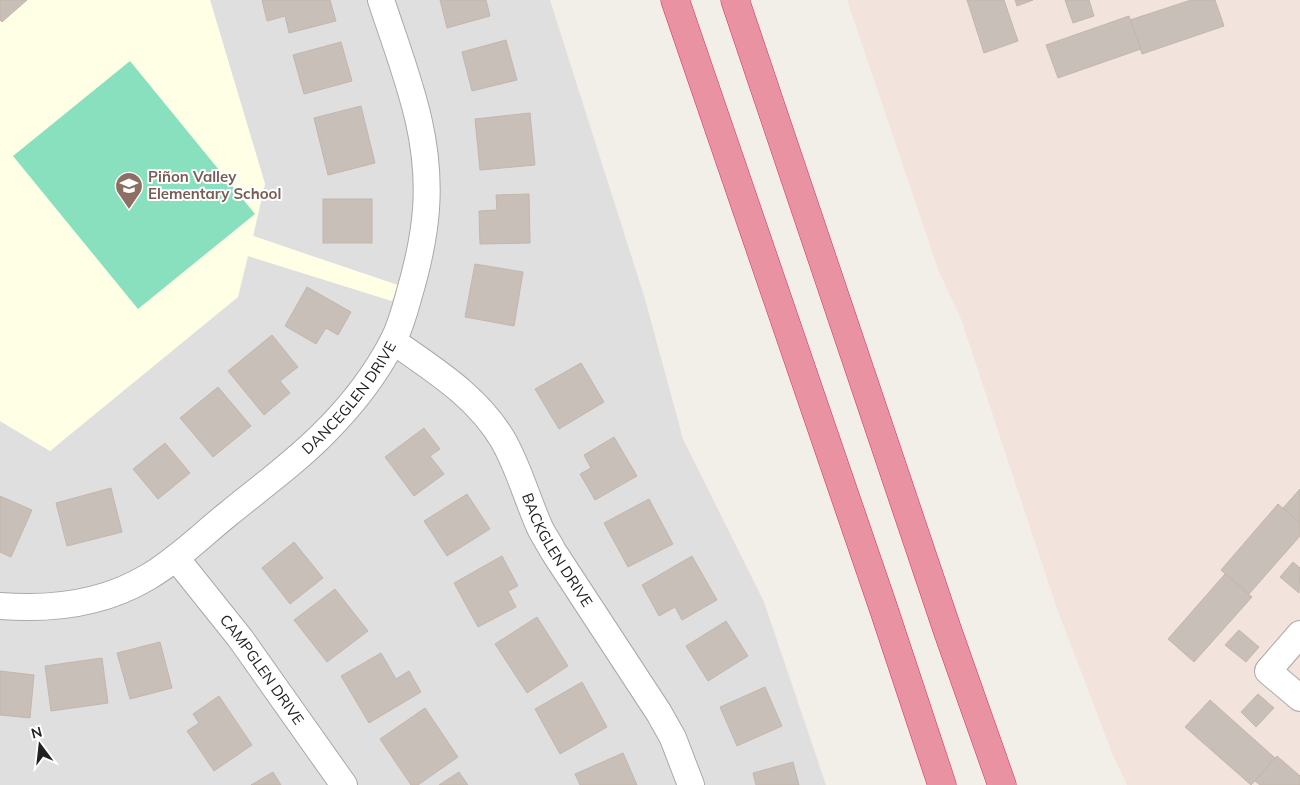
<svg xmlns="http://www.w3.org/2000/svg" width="1300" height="785" viewBox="0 0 1300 785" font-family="Mulish,sans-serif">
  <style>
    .residential { fill: #e0dfdf }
    .education { fill: #ffffe5 }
    .military { fill: #f3e3dd }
    .pitch { fill: #88e0be }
    .building { fill: #c7bfb8; stroke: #c4b6ab }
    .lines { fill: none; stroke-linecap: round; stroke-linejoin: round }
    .minor-casing { stroke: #a9a9a9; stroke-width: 28 }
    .motorway-casing { stroke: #dc2a67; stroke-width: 29 }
    .minor { stroke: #fff; stroke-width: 26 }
    .motorway { stroke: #e892a2; stroke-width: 28 }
    .labels { text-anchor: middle; stroke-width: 4; stroke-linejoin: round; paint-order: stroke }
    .education-label { font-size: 15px; font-weight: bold; fill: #785e54; stroke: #fff; text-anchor: start }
    .street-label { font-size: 15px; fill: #222; stroke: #fff }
  </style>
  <rect width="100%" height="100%" fill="#f2efe9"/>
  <!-- residential -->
  <path class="residential" d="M210 0H550L645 299 683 439 764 602 826 785H0V421L51 451 248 255 392 301 398 286 253 236 265 184Z"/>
  <!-- education -->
  <path class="education" d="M0 0H210L265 184 253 236 398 285 392 301 248 256 238 297 50 451 0 421Z"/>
  <!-- military -->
  <path class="military" d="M847 0H1300V785H1127L1112 753 1056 606 961 319 939 272Z"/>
  <!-- pitch -->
  <path class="pitch" d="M130 61 255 214 138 309 13 156Z"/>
  <!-- building -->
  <g class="building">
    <path d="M0 0H27L2 22 0 20Z"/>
    <path d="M262 0H330L336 21 289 33 285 16 267 21Z"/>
    <path d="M440 0H486L490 16 447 28Z"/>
    <path d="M967 0H1004L1018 41 984 53Z"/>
    <path d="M1015 0H1033L1017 6Z"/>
    <path d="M1065 0H1089L1094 16 1073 23Z"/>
    <path d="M1191 0H1215L1224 26 1142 54 1130 20Z"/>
    <path d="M1129 16 1141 49 1058 78 1046 45Z"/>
    <path d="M506 40 517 80 472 91 462 52Z"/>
    <path d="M341 42 352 81 304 94 293 55Z"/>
    <path d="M361 106 375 163 328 175 314 118Z"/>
    <path d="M530 113 535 165 480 170 475 119Z"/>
    <path d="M529 194 530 243 480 244 479 211 497 210 496 195Z"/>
    <rect x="323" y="199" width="49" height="44"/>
    <path d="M475 264 523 272 514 326 465 317Z"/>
    <path d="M307 287 351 312 338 335 326 328 316 344 285 326Z"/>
    <path d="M272 335 298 367 280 381 290 393 264 415 228 371Z"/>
    <path d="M581 363 604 402 559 429 535 389Z"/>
    <path d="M218 387 251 426 213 457 180 418Z"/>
    <path d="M424 428 440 449 430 456 444 474 414 496 385 457Z"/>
    <path d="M614 437 637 476 595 500 580 474 591 468 584 455Z"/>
    <path d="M165 443 190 473 158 499 133 469Z"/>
    <path d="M111 488 122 532 67 546 56 503Z"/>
    <path d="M1300 489V523L1283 508Z"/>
    <path d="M467 494 490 529 447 556 424 521Z"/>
    <path d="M0 496 32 510 11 557 0 552Z"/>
    <path d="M649 499 673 544 628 567 604 523Z"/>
    <path d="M1278 504 1300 523V536L1249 594 1221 570Z"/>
    <path d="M294 542 323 578 290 604 262 568Z"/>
    <path d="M502 556 518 586 508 591 516 607 478 627 454 583Z"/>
    <path d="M692 556 717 600 682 620 675 607 659 616 642 585Z"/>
    <path d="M1293 562 1300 568 1299 593 1280 577Z"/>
    <path d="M1225 574 1252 597 1194 662 1168 639Z"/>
    <path d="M335 589 368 631 327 662 294 620Z"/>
    <path d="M537 617 568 666 527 693 495 644Z"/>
    <path d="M726 621 748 656 708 681 686 646Z"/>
    <path d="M1239 630 1259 647 1246 662 1225 645Z"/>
    <path d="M160 642 172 688 130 699 117 653Z"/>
    <path d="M381 653 396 679 409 671 421 692 369 723 341 676Z"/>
    <path d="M102 658 108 703 51 711 45 666Z"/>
    <path d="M0 671 34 675 30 718 0 715Z"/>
    <path d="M582 682 607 727 560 754 535 709Z"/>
    <path d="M765 687 782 726 737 746 720 707Z"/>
    <path d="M1258 694 1274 708 1256 727 1241 712Z"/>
    <path d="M219 696 252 745 214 771 187 731 199 723 193 714Z"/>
    <path d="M1210 700 1275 758 1251 785 1185 727Z"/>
    <path d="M425 708 458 757 418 785H411L380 739Z"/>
    <path d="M623 753 637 785H580L575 774Z"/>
    <path d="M1277 756 1300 776V785H1260L1255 781Z"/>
    <path d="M793 762 799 785H756L753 773Z"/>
    <path d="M273 772 281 785H251Z"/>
    <path d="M459 772 468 785H439Z"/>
  </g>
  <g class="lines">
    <defs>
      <g id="minor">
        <path id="s1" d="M393 341C434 370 477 396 503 440 519 468 527 499 540 528 544 536 549 543 553 551L659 713 673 738 691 785"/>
        <path id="s2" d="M176 558 240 638 344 785"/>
        <path id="s3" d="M0 606C51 610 103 604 148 577 177 560 202 535 228 514 261 487 297 461 326 431 352 405 375 375 392 343 400 328 405 310 409 295 427 234 433 185 419 122 410 81 394 40 381 0"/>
        <path d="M1300 634 1268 671 1300 698"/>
      </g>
      <g id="motorway">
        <path d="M675 0 883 607 942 785"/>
        <path d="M735 0 948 632 1002 785"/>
      </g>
    </defs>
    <!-- minor casing -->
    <use href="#minor" class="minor-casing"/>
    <!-- motorway casing -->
    <use href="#motorway" class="motorway-casing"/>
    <!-- minor -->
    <use href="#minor" class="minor"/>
    <!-- motorway -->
    <use href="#motorway" class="motorway"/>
  </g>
  <!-- icons -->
  <defs>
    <symbol id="school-pin" viewBox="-11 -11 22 30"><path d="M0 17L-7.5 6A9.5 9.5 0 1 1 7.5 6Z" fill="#8d6e63" stroke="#fff"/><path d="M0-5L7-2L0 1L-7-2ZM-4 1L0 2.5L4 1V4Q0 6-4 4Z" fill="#fff"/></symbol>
  </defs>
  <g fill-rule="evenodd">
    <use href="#school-pin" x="113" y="170" width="32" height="43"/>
  </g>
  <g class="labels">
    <!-- education labels -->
    <g class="education-label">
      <text x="148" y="182">Piñon Valley<tspan x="148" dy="17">Elementary School</tspan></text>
    </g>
    <!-- street labels -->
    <g class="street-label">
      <text dy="5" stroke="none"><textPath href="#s3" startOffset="424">DANCEGLEN DRIVE</textPath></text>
      <text dy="5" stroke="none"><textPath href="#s1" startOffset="272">BACKGLEN DRIVE</textPath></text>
      <text dy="5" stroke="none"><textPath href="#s2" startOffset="141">CAMPGLEN DRIVE</textPath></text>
    </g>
  </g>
  <!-- north arrow -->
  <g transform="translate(40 745) rotate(345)" stroke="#ffffff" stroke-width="4" paint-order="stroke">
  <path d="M0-4L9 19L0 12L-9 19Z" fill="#222222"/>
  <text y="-8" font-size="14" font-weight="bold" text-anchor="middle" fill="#222222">N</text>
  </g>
</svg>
